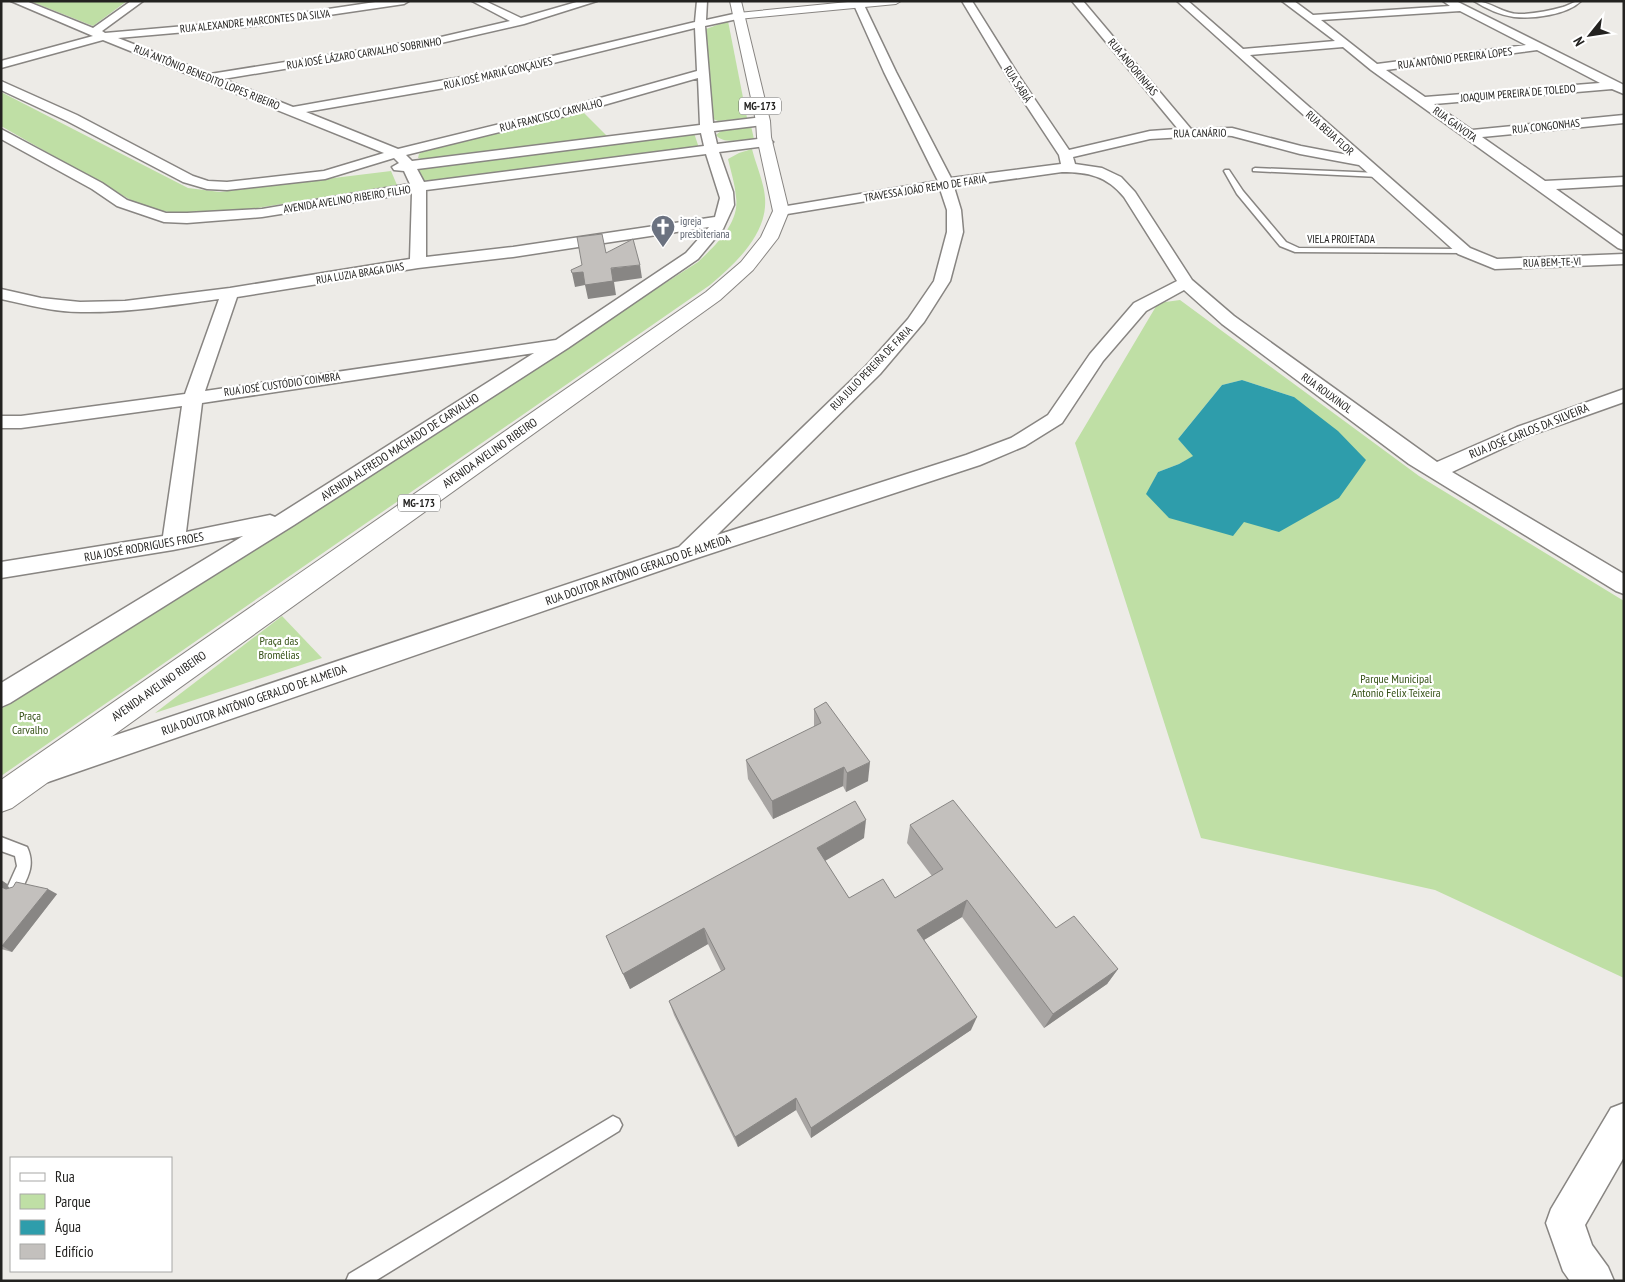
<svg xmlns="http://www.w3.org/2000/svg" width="1625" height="1282" viewBox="0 0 1625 1282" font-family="'PT Sans Narrow',sans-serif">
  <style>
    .green { fill: #bfdfa5; fill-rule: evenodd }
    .water { fill: #2e9dab }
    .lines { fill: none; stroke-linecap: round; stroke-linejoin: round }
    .service-casing { stroke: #888582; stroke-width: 3 }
    .minor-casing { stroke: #888582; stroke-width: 3 }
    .tertiary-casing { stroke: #888582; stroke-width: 2 }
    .trunk-casing { stroke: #888582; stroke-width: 2 }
    .service { fill: #fff; fill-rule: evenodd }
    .minor { fill: #fff; fill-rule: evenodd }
    .tertiary { fill: #fff; fill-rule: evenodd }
    .trunk { fill: #fff; fill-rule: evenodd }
    .wall { fill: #a8a5a3 }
    .shaded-wall { fill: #888684 }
    .building { fill: #c3c0bd; stroke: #888684 }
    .labels { text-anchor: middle; stroke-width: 4.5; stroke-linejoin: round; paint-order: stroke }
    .far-street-label { font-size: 11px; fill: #232220; stroke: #fff }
    .shield { fill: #fff; stroke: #656463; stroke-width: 1 }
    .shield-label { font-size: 11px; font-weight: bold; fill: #232220 }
    .far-worship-label { font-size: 11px; fill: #5b616d; stroke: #fff; text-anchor: start }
    .street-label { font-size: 12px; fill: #232220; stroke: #fff }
    .park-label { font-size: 12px; fill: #355116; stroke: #fff }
  </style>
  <rect width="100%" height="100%" fill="#edebe7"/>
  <!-- green -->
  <g class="green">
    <path d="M30 1H127L93 26Z"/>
    <path d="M728 21 747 118 718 121 713 119 706 29Z"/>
    <path d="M1 92 188 188 220 192 391 171 397 185C363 191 328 196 294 202 243 210 186 224 136 203L1 126Z"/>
    <path d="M582 111 607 136 433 160H424L418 158 419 154 425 150Z"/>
    <path d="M751 126 754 139C743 139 723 145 716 135L722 130Z"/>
    <path d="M694 133 699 148 424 181 418 168Z"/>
    <path d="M752 149C756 165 764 182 765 198 768 234 735 264 710 285L1 776V709L698 262C715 246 740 223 736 197 735 184 731 172 728 159L739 153Z"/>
    <path d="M1180 300 1419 476 1624 601V978L1435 890 1201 838 1075 443 1158 303ZM1242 380 1294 397 1147 494 1158 472 1179 464 1194 456 1178 439 1222 385Z"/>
    <path d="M282 616 322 658 155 713Z"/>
  </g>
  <!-- water -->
  <path class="water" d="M1242 380 1294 397 1338 431 1366 460 1339 498 1279 532 1244 522 1233 536 1169 518 1146 494 1158 472 1179 464 1193 456 1178 439 1222 385Z"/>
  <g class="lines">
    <defs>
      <g id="service">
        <path d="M1474 1C1490 1 1503 14 1519 14 1534 14 1549 11 1563 7 1569 5 1575 1 1581 1 1567 15 1533 19 1514 17 1500 15 1485 8 1474 1Z"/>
        <path d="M1255 168 1379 173 1383 175 1379 177 1253 171V169Z"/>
        <path d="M1225 170H1229L1243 191 1286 242 1299 248 1464 249 1468 251 1464 253 1295 252 1280 246 1237 194 1224 171Z"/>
        <path d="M1 837 27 847C35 864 29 875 21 891L16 893 11 891 8 886 17 866 15 856 1 851Z"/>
        <path d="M613 1116 619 1119 622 1125 619 1131 375 1281H346L349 1274Z"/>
      </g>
      <g id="minor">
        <path d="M11 1H26L93 28 131 1H143L102 31 105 33 254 20 382 1H409L404 4 254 26 118 38 210 74 441 37 510 21 472 1H485L521 18 580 1H597L524 24 441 43 223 79 293 107 473 75 695 22 697 1H707L706 20 738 13 743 16 742 18 705 26 713 123 763 117 769 121 763 125 714 131 717 144 766 138 773 142 766 146 719 152 733 192 734 205 723 229 698 259 568 348 294 525 10 703 1 707V683L243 536 173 550 1 578V562L163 536 182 406 21 428H1V416H21L185 394 219 299C173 305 127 313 81 312 54 312 28 305 1 299V289L41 298 80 302 125 301 230 288 410 259 412 193 262 217 187 223 164 222 117 206 92 189 1 139V129L102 183 127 200 166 213H187L262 209 410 184 404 171 394 170 392 167 399 163 394 158 325 179 227 190 207 189 183 182 67 121 1 90V81L77 115 193 176 208 181 227 182 324 171 384 153 103 40 1 68V61L93 36ZM695 28 697 71 561 109 398 149 306 112 473 83ZM698 78 700 125 412 161 406 155 569 115ZM701 133 704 146 424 182 417 169ZM706 154 720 198 715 217 513 247 426 257V190ZM709 227 686 253 556 340 205 391 237 297 418 268 513 257ZM534 353 275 517 270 515 186 532 202 403Z"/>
        <path d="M962 1H972L1019 76 1069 150 1150 131 1178 129 1072 1H1083L1191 129 1232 128 1301 146 1348 155 1177 1H1188L1243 49 1335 41 1282 1H1294L1313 15 1450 6 1443 1H1456L1624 85V94L1612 89 1434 104 1472 130 1624 115V123L1482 137 1545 181 1624 177V185L1556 189 1624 237V250L1618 248 1371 70 1343 47 1250 55 1470 248 1497 259 1624 254V264L1495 269 1458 254 1359 165 1300 154 1232 136 1219 135 1150 139 1073 157 1075 164 1102 168 1121 177 1135 192 1192 280 1234 316 1437 462 1517 427 1624 389V402L1531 435 1452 472 1624 574V594L1616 591 1409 464 1222 324 1184 290 1146 311 1103 361 1062 423 1025 446 980 465 694 559 48 782 38 779 34 770 38 761 679 547 866 366 908 319 934 281 947 232V210L940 189 781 215 776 214 774 211 776 208 781 207 938 181 884 72 854 5 855 3 859 2 864 5 896 72 951 178 1061 164 1059 155 1007 76ZM1460 11 1526 45 1377 64 1321 20ZM1537 50 1600 83 1425 97 1386 70ZM1062 172C1088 172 1107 176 1124 197L1177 281 1134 303 1090 354 1048 415 1011 438 966 455 717 535 880 374 924 322 950 281 963 232 961 210 954 187Z"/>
        <path d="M1624 1103V1157L1585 1225 1592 1245 1608 1267 1614 1281H1570L1563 1271 1546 1223 1551 1209 1611 1108Z"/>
      </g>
      <path id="tertiary" d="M858 1H901L896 4 738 19 732 16 738 13Z"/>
      <path id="trunk" d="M730 1H741L770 121 771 137 789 211 778 238 753 270 720 300 12 808 1 812V780L706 292 741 262 761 237 773 211 757 137 756 121Z"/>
    </defs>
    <!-- service casing -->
    <use href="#service" class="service-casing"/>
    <!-- minor casing -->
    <use href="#minor" class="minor-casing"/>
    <!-- tertiary casing -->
    <use href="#tertiary" class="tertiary-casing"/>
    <!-- trunk casing -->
    <use href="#trunk" class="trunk-casing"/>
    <!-- service -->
    <use href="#service" class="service"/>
    <!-- minor -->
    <use href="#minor" class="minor"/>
    <!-- tertiary -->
    <use href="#tertiary" class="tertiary"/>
    <!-- trunk -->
    <use href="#trunk" class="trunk"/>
  </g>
  <!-- wall -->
  <g class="wall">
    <path d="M814 709 868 781 846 792 843 786 773 819 748 779 746 760 814 727Z"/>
    <path d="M910 825 1056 928 1118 969 1107 984 1044 1028 962 917 924 940 971 1030 811 1138 796 1110 738 1147 674 1015 669 1001 721 971 708 944 630 989 606 936 864 838 825 861 849 898H895L932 876 907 843Z"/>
    <path d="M1 880 7 884 8 888 57 894 12 952 1 949Z"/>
  </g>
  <!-- shaded-wall -->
  <g class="shaded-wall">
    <path d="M640 265 642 278 614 282 616 295 588 299 585 285 575 287 572 273Z"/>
    <path d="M870 762 868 781 846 792 847 773Z"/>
    <path d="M844 767 843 786 773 819 772 801Z"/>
    <path d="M866 820 864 838 816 866 817 848Z"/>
    <path d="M1 880 7 884 9 892 1 887Z"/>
    <path d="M48 889 57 894 12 952 2 946Z"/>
    <path d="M967 900 962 917 914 946 917 930Z"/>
    <path d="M704 928 708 944 630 989 623 974Z"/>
    <path d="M1118 969 1107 984 1044 1028 1053 1014Z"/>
    <path d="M977 1017 971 1030 811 1138V1128Z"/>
    <path d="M796 1098V1110L738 1147 735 1137Z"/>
  </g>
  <!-- building -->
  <g class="building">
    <path d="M602 234 606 253 633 239 640 265 611 268 613 281 585 285 583 272 572 273 571 270 582 265 577 237Z"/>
    <path d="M826 702 870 762 847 773 844 767 772 801 746 760 821 723 814 709Z"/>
    <path d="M953 800 1056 928 1074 916 1118 969 1053 1014 967 900 917 930 977 1017 811 1128 796 1098 735 1137 669 1001 725 969 704 928 623 974 606 936 855 801 866 820 817 848 849 898 883 879 895 898 943 869 910 825Z"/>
    <path d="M16 882 48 889 2 946H1V887L6 889 13 887Z"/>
  </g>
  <!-- icons -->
  <defs>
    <symbol id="church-pin" viewBox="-11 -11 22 30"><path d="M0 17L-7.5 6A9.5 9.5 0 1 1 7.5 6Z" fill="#6b7280" stroke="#fff"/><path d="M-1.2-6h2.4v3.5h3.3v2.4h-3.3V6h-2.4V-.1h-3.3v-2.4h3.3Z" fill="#fff"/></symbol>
  </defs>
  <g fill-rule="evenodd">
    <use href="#church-pin" x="649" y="213" width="28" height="38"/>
  </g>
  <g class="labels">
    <!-- far-street labels -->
    <g class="far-street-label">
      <text transform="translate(255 21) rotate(-6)" y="4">RUA ALEXANDRE MARCONTES DA SILVA</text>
      <text transform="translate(364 53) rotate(-9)" y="4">RUA JOSÉ LÁZARO CARVALHO SOBRINHO</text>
      <text transform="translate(1455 58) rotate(-7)" y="4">RUA ANTÔNIO PEREIRA LOPES</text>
      <text transform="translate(1133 67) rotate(50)" y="4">RUA ANDORINHAS</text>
      <text transform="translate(498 73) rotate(-13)" y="4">RUA JOSÉ MARIA GONÇALVES</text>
      <text transform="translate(207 77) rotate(22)" y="4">RUA ANTÔNIO BENEDITO LOPES RIBEIRO</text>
      <text transform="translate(1018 84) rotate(57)" y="4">RUA SABIÁ</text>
      <text transform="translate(1518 93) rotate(-5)" y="4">JOAQUIM PEREIRA DE TOLEDO</text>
      <text transform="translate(551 115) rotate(-14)" y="4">RUA FRANCISCO CARVALHO</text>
      <text transform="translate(1455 124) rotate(36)" y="4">RUA GAIVOTA</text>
      <text transform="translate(1546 126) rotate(-6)" y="4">RUA CONGONHAS</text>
      <text transform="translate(1200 133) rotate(-1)" y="4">RUA CANÁRIO</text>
      <text transform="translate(1330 133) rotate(42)" y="4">RUA BEIJA FLOR</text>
      <text transform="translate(925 188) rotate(-9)" y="4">TRAVESSA JOÃO REMO DE FARIA</text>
      <text transform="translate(347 199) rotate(-9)" y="4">AVENIDA AVELINO RIBEIRO FILHO</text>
      <text x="1341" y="243">VIELA PROJETADA</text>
      <text transform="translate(1552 262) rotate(-2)" y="4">RUA BEM-TE-VI</text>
      <text transform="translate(360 273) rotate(-9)" y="4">RUA LUZIA BRAGA DIAS</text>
      <text transform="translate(871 368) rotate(-46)" y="4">RUA JULIO PEREIRA DE FARIA</text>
      <text transform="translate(282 384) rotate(-8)" y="4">RUA JOSÉ CUSTÓDIO COIMBRA</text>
      <text transform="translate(1327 393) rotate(36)" y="4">RUA ROUXINOL</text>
    </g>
    <!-- shield labels -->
    <g class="shield">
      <rect x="739" y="97.5" width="42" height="17" rx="4"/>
      <rect x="398" y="494.5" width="42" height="17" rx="4"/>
    </g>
    <g class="shield-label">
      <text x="760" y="110">MG-173</text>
      <text x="419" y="507">MG-173</text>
    </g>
    <!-- far-worship labels -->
    <g class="far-worship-label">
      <text x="680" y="225">igreja<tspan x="680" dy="13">presbiteriana</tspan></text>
    </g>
    <!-- street labels -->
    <g class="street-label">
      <text transform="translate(1529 431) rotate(-22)" y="4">RUA JOSÉ CARLOS DA SILVEIRA</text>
      <text transform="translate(400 447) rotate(-33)" y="4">AVENIDA ALFREDO MACHADO DE CARVALHO</text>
      <text transform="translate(490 453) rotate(-35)" y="4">AVENIDA AVELINO RIBEIRO</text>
      <text transform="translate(144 547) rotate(-10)" y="4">RUA JOSÉ RODRIGUES FROES</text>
      <text transform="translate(638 570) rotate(-19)" y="4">RUA DOUTOR ANTÔNIO GERALDO DE ALMEIDA</text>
      <text transform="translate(159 686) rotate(-35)" y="4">AVENIDA AVELINO RIBEIRO</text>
      <text transform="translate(254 700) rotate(-19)" y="4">RUA DOUTOR ANTÔNIO GERALDO DE ALMEIDA</text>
    </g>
    <!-- park labels -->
    <g class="park-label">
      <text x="279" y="645">Praça das<tspan x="279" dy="14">Bromélias</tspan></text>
      <text x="1396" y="683">Parque Municipal<tspan x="1396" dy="14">Antonio Felix Teixeira</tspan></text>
      <text x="30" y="720">Praça<tspan x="30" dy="14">Carvalho</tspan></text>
    </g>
  </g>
  <!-- border -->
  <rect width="1625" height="1282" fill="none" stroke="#232220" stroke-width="5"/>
  <!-- legend -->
  <rect x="10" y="1157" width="162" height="115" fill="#ffffff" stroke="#a7a7a6"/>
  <rect x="20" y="1173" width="25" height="8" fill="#ffffff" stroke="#a7a7a6"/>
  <text x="55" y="1182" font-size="15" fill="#232220">Rua</text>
  <rect x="20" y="1194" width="25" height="15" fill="#bfdfa5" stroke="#a7a7a6"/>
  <text x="55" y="1207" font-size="15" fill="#232220">Parque</text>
  <rect x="20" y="1220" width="25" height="15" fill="#2e9dab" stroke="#a7a7a6"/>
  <text x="55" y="1232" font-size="15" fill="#232220">Água</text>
  <rect x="20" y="1244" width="25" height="15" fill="#c3c0bd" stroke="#a7a7a6"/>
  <text x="55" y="1257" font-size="15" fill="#232220">Edifício</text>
  <!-- north arrow -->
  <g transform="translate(1590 35) rotate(240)" stroke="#ffffff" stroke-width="4" paint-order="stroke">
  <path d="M0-4L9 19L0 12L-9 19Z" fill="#232220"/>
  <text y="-8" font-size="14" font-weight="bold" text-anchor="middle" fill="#232220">N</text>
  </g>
</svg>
